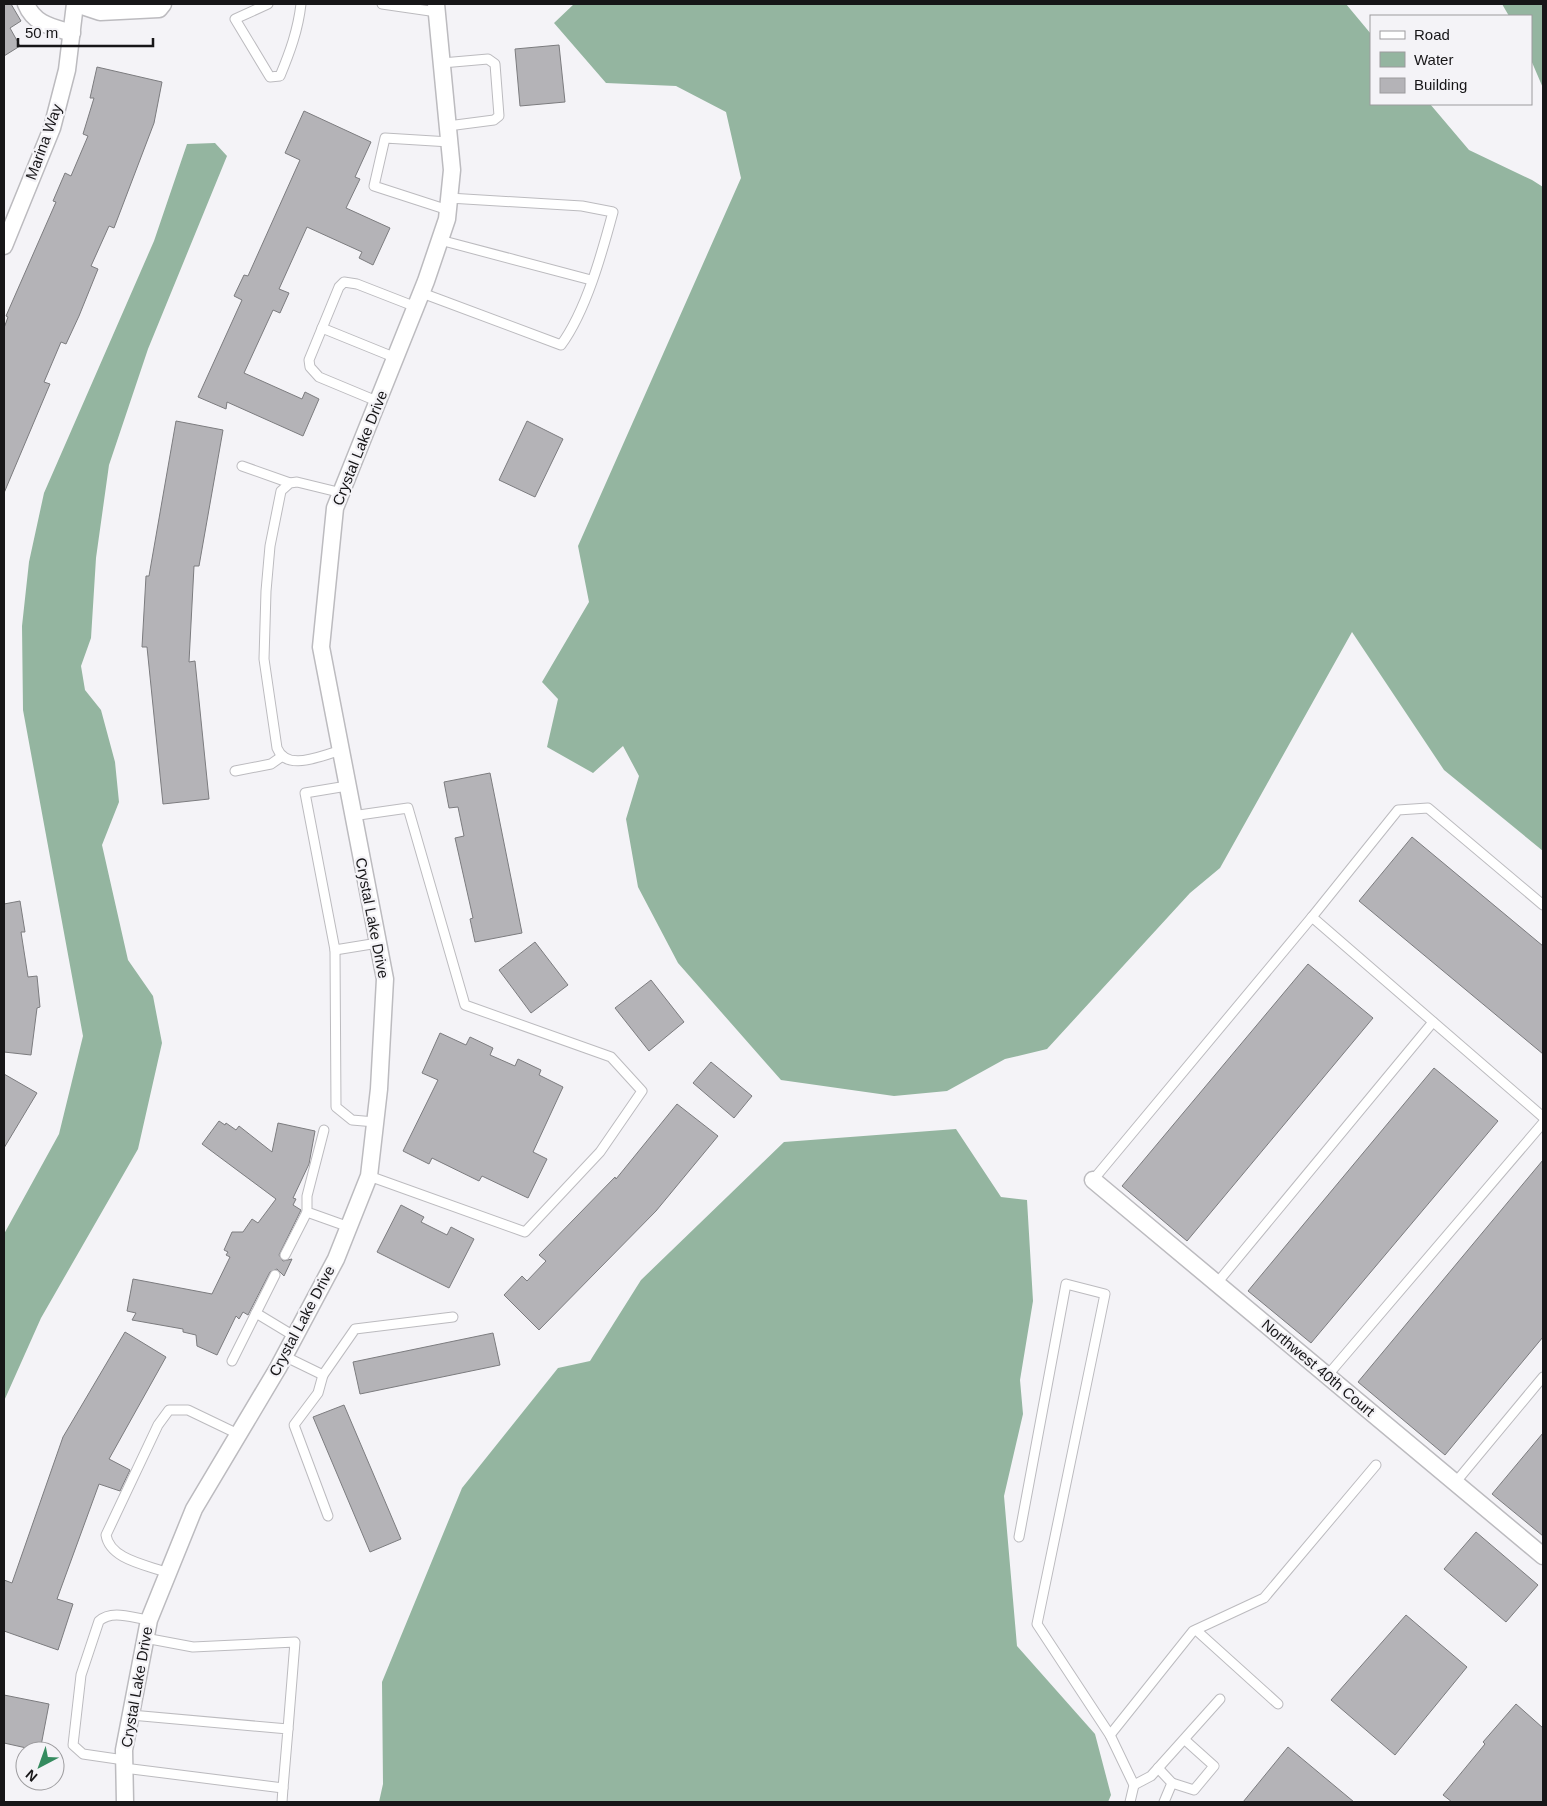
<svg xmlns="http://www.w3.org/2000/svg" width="1547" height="1806" viewBox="0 0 1547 1806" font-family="Helvetica,sans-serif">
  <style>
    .water { fill: #94b5a0 }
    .building { fill: #b4b3b7; stroke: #7c7c7f }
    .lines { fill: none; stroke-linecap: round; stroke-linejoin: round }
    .service-casing { stroke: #bcbbbf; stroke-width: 11 }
    .minor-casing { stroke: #bcbbbf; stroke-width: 19 }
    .service { stroke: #fff; stroke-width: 9 }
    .minor { stroke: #fff; stroke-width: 16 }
    .labels { text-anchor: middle; stroke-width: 4.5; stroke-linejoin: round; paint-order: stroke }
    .street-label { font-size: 15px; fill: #171618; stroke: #f4f3f7 }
  </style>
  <rect width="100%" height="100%" fill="#f4f3f7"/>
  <!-- water -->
  <g class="water">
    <path d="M574 4H1346L1371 34V104H1430L1469 150 1532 180 1543 187V851L1444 770 1352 632 1220 868 1190 893 1047 1049 1005 1059 947 1091 894 1096 781 1080 678 963 638 887 626 819 639 776 623 746 593 773 547 747 558 699 542 682 589 602 578 546 741 178 726 112 676 86 606 83 554 23Z"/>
    <path d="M1502 4H1543V88L1531 60V16H1509Z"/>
    <path d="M215 143 227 156 148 349 109 465 96 558 91 638 81 666 85 690 101 710 115 762 119 802 102 845 128 960 153 996 162 1043 138 1149 41 1318 4 1401V1234L59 1134 83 1036 23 710 22 626 29 562 44 493 154 241 187 144Z"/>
    <path d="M956 1129 1001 1197 1027 1200 1033 1301 1020 1380 1023 1414 1004 1496 1017 1646 1095 1734 1111 1795 1108 1802H379L383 1784 382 1682 462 1488 558 1368 590 1361 641 1280 784 1142Z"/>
  </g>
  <!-- building -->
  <g class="building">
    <path d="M4 4H11L21 21 10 28 20 46 4 56Z"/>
    <path d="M559 45 565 102 520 106 515 49Z"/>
    <path d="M97 67 162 82 154 123 114 228 109 226 91 266 98 269 79 316 66 344 61 342 44 382 50 384 4 493V328L8 317 6 316 56 202 53 201 65 173 71 176 88 136 83 134 94 98H90Z"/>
    <path d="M304 111 371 142 355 177 360 179 346 208 390 228 373 265 359 258 362 252 307 227 279 289 289 293 280 313 273 310 244 373 302 399 305 392 319 399 303 436 227 402 226 409 198 397 242 300 234 296 244 275 248 276 300 160 285 153Z"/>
    <path d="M176 421 223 430 199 566H194L189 662 195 661 209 799 163 804 147 647H142L146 576H149Z"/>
    <path d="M527 421 563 439 535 497 499 480Z"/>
    <path d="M490 773 522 933 475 942 470 919 473 918 455 838 464 836 458 807 449 808 444 782Z"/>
    <path d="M1412 837 1543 946V1054L1359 901Z"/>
    <path d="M20 901 25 932H21L28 977 37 976 40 1007 37 1008 31 1055 4 1052V904Z"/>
    <path d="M535 942 568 985 531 1013 499 970Z"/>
    <path d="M1308 964 1373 1018 1187 1241 1122 1186Z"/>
    <path d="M651 980 684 1022 649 1051 615 1008Z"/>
    <path d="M440 1033 466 1045 470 1037 493 1048 490 1055 515 1066 518 1059 541 1070 539 1075 563 1087 533 1152 547 1159 528 1198 482 1176 479 1181 432 1158 429 1164 403 1151 438 1080 422 1073Z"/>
    <path d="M711 1062 752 1096 734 1118 693 1083Z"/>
    <path d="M1434 1068 1498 1121 1311 1343 1248 1291Z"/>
    <path d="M4 1074 37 1093 4 1148Z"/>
    <path d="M677 1104 718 1136 656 1211 539 1330 504 1295 522 1276 527 1281 546 1261 539 1255 615 1177 616 1179Z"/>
    <path d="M219 1121 225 1125 226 1123 236 1130 239 1126 272 1152 278 1123 315 1131 309 1164 293 1198 296 1199 293 1205 301 1210 279 1255 283 1261 292 1259 284 1276 277 1269 270 1272 248 1315 243 1312 239 1319 236 1316 217 1355 197 1346 196 1335 183 1332V1329L132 1320 136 1313 127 1311 133 1279 212 1294 230 1257 226 1255 228 1252 224 1250 232 1232H243L252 1219 258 1223 276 1199 202 1144Z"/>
    <path d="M1543 1160V1337L1445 1455 1358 1382Z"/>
    <path d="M401 1205 424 1217 421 1222 447 1235 451 1227 474 1239 449 1288 377 1252Z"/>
    <path d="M125 1332 166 1357 109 1459 130 1470 120 1491 99 1484 57 1599 73 1604 58 1650 4 1631V1580L12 1583 63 1437Z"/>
    <path d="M493 1333 500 1365 360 1394 353 1362Z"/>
    <path d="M344 1405 401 1539 370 1552 313 1417Z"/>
    <path d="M1543 1433V1536L1492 1494Z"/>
    <path d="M1476 1532 1538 1585 1506 1622 1444 1569Z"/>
    <path d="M1406 1615 1467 1667 1395 1755 1331 1700Z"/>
    <path d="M4 1695 49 1704 40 1751 4 1743Z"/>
    <path d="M1516 1704 1543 1728V1802H1452L1443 1795 1485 1744 1483 1742Z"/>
    <path d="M1288 1747 1354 1802H1243Z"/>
  </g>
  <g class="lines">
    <defs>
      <g id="service">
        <path d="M268 4 235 19 270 77 280 76C290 52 298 30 301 4"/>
        <path d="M382 4 437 12"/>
        <path d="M442 63 488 59 495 64 499 116 494 120 448 126"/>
        <path d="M448 210 374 186 385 138 450 142"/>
        <path d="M440 240 591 280"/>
        <path d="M422 293 561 345C586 311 602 253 613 212L582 206 449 198"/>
        <path d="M322 328 396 358"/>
        <path d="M379 402 319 377 310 367 309 360 339 287 344 282 357 284 416 307"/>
        <path d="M242 466 290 483"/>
        <path d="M339 751C319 756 287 772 277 748L264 659 266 591 270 546 281 491 290 483 297 482 342 493"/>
        <path d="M235 771 271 764 281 757"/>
        <path d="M347 786 305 793 335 950 378 943"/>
        <path d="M352 816 408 808 465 1005 611 1057 642 1091 600 1152 525 1232 369 1176"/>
        <path d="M1312 917 1398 810 1428 808 1543 905"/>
        <path d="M335 950 336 1107 352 1120 375 1122"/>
        <path d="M324 1130 307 1196V1212L349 1227"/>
        <path d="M1093 1180 1312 917 1543 1117"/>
        <path d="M285 1255 307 1212"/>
        <path d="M1217 1283 1433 1022"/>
        <path d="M256 1313 294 1336"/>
        <path d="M284 1356 323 1375 355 1329 453 1317"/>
        <path d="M232 1361 275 1275"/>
        <path d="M323 1375 318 1393 294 1425 328 1516"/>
        <path d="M1327 1376 1543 1123"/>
        <path d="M1455 1483 1543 1377"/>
        <path d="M1019 1537 1066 1284 1105 1294 1037 1624 1110 1735 1134 1785 1130 1802"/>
        <path d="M168 1573C148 1565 110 1560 106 1535L158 1425 169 1410H188L238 1434"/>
        <path d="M1196 1630 1278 1704"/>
        <path d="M145 1638 193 1647 295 1642 288 1729"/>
        <path d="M1110 1735 1193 1631 1264 1598 1376 1465"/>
        <path d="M124 1760 83 1754 73 1745 81 1675 99 1621C112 1609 133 1618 149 1620"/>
        <path d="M124 1768 283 1788 288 1729 131 1715"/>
        <path d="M1158 1768 1172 1783 1164 1802"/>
        <path d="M1172 1783 1194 1790 1214 1766 1185 1740"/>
        <path d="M1134 1785 1151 1776 1220 1699"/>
        <path d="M282 1802 283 1788"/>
      </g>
      <g id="minor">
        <path d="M26 4C34 24 52 27 72 33"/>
        <path d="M76 4 100 12 159 9 163 4"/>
        <path d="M4 246 52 128 67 70 75 4"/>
        <path d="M1093 1180 1543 1556"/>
        <path d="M125 1802 124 1750 149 1620 194 1509 278 1368 336 1259 369 1176 379 1089 385 979 321 647 335 508 426 281 447 219 452 170 436 4"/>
      </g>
    </defs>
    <!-- service casing -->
    <use href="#service" class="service-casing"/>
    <!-- minor casing -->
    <use href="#minor" class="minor-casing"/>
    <!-- service -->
    <use href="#service" class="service"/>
    <!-- minor -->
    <use href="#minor" class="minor"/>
  </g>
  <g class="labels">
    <!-- street labels -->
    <g class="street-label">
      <text transform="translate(44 142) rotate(-70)" y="5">Marina Way</text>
      <text transform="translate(360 448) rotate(-68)" y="5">Crystal Lake Drive</text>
      <text transform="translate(372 918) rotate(79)" y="5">Crystal Lake Drive</text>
      <text transform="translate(302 1321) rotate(-62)" y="5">Crystal Lake Drive</text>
      <text transform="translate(1318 1368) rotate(40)" y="5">Northwest 40th Court</text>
      <text transform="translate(137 1687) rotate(-80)" y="5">Crystal Lake Drive</text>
    </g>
  </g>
  <!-- border -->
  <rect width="1547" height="1806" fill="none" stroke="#171618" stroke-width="10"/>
  <!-- legend -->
  <rect x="1370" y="15" width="162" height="90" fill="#f4f3f7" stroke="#9c9b9e"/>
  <rect x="1380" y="31" width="25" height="8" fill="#ffffff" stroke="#9c9b9e"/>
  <text x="1414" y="40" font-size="15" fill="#171618">Road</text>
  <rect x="1380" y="52" width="25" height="15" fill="#94b5a0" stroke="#9c9b9e"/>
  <text x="1414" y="65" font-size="15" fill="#171618">Water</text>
  <rect x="1380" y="78" width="25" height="15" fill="#b4b3b7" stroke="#9c9b9e"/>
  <text x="1414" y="90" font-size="15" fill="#171618">Building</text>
  <!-- north arrow -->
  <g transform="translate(40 1766) rotate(221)"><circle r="24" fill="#f4f3f7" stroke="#9c9b9e"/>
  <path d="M0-4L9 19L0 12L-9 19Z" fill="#358b5f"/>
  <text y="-8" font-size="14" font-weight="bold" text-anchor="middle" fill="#171618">N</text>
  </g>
  <!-- scale -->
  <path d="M18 38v8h135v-8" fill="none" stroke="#171618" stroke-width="2.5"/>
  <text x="25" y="38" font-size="15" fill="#171618" stroke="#f4f3f7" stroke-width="4" paint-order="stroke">50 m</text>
</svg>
